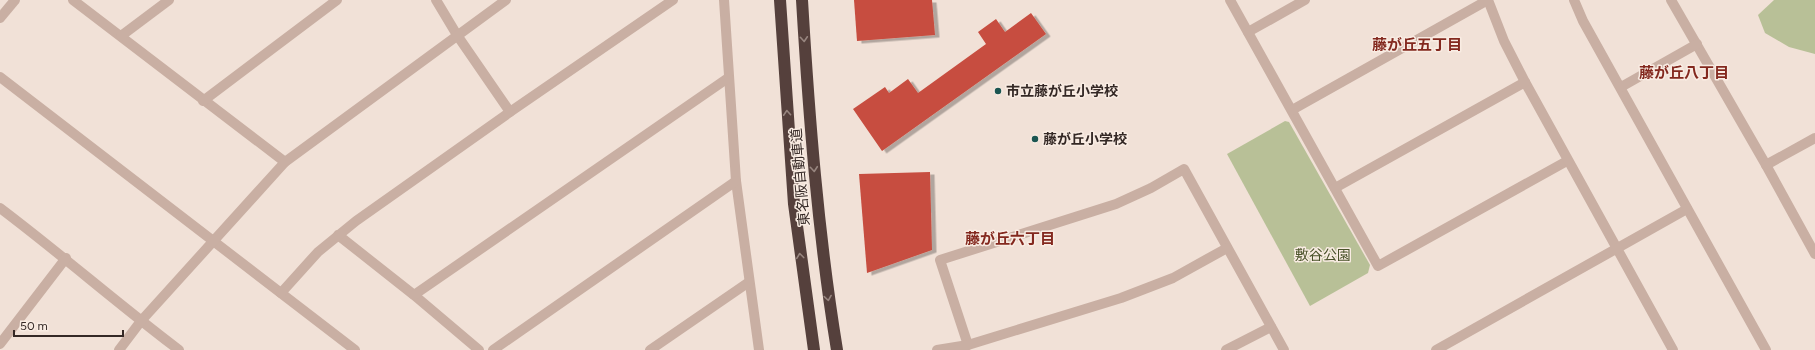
<svg xmlns="http://www.w3.org/2000/svg" width="1815" height="350" viewBox="0 0 1815 350" font-family="Figtree,'Noto Sans JP',sans-serif">
  <style>
    .green { fill: #b8c097 }
    .building { fill: #c74d3f; filter: url(#shadow) }
    .lines { fill: none; stroke-linecap: round; stroke-linejoin: round }
    .minor { stroke: #c9afa3; stroke-width: 10 }
    .highway { stroke: #55403c; stroke-width: 12 }
    .oneway { stroke: #97857f }
    .poi-dot { fill: #1b5551; stroke: #f9ece3; stroke-width: 1.5 }
    .labels { text-anchor: middle; stroke-width: 3; stroke-linejoin: round; paint-order: stroke }
    .poi-label { font-size: 14px; font-weight: bold; fill: #342825; stroke: #f9ece3; text-anchor: start }
    .street-label { font-size: 14px; fill: #342825; stroke: #f9ece3 }
    .park-label { font-size: 14px; fill: #495229; stroke: #f9ece3 }
    .neighbourhood-label { font-size: 15px; font-weight: bold; fill: #83281e; stroke: #f9ece3 }
  </style>
  <defs>
    <filter id="shadow"><feDropShadow dx="4.5" dy="2.5" stdDeviation="0" flood-color="#0004"/></filter>
  </defs>
  <rect width="100%" height="100%" fill="#f1e1d7"/>
  <!-- green -->
  <g class="green">
    <path d="M1774 0H1815V54L1789 47 1765 33 1758 15Z"/>
    <path d="M1285 121 1289 122 1370 265 1368 273 1310 306 1227 154Z"/>
  </g>
  <!-- building -->
  <g class="building">
    <path d="M854 0H932L935 35 857 41Z"/>
    <path d="M1031 13 1046 34 882 151 853 109 885 87 889 93 908 79 918 93 986 44 978 32 996 19 1005 32Z"/>
    <path d="M930 172 932 250 867 273 859 174Z"/>
  </g>
  <g class="lines">
    <!-- minor -->
    <g class="minor">
      <path d="M73 0 285 162"/>
      <path d="M436 0 457 35 510 112"/>
      <path d="M724 0 736 181 759 350"/>
      <path d="M1230 0 1378 266 1567 161"/>
      <path d="M1488 0 1504 41 1525 82 1673 350"/>
      <path d="M1574 0 1583 21 1766 350"/>
      <path d="M1671 0 1766 165 1815 254"/>
      <path d="M0 18 15 0"/>
      <path d="M1248 32 1305 0"/>
      <path d="M121 36 169 0"/>
      <path d="M0 77 355 350"/>
      <path d="M1621 87 1697 44"/>
      <path d="M203 101 337 0"/>
      <path d="M1292 110 1488 0"/>
      <path d="M1766 165 1815 138"/>
      <path d="M1335 188 1525 82"/>
      <path d="M0 208C61 254 118 304 179 350"/>
      <path d="M338 235 414 295 479 350"/>
      <path d="M281 293 318 252 356 221 510 112 673 0"/>
      <path d="M414 295 728 78"/>
      <path d="M0 344 66 258"/>
      <path d="M968 345 940 260 1116 204 1151 188 1184 169 1284 350"/>
      <path d="M119 350 141 321 285 162 506 0"/>
      <path d="M493 350 736 181"/>
      <path d="M650 350 749 282"/>
      <path d="M937 350 968 345 1121 298 1173 278 1227 248"/>
      <path d="M1226 350 1271 327"/>
      <path d="M1436 350 1687 209"/>
    </g>
    <!-- highway -->
    <g class="highway">
      <path d="M780 0 794 204 814 350"/>
      <path d="M802 0C809 117 818 234 837 350"/>
    </g>
  </g>
  <!-- one-way arrows -->
  <defs><path id="oneway-chevron" d="M-2-3.5L2.5 0L-2 3.5" fill="none" stroke-width="1.6" stroke-linecap="round" stroke-linejoin="round"/></defs>
  <g class="oneway">
    <use href="#oneway-chevron" transform="translate(804 39) rotate(86)"/>
    <use href="#oneway-chevron" transform="translate(787 113) rotate(-94)"/>
    <use href="#oneway-chevron" transform="translate(814 169) rotate(85)"/>
    <use href="#oneway-chevron" transform="translate(800 256) rotate(-97)"/>
    <use href="#oneway-chevron" transform="translate(828 298) rotate(81)"/>
  </g>
  <!-- markers -->
  <g class="poi-dot">
    <circle cx="998" cy="91" r="4"/>
    <circle cx="1035" cy="139" r="4"/>
  </g>
  <g class="labels">
    <!-- poi labels -->
    <g class="poi-label">
      <text x="1006" y="96">市立藤が丘小学校</text>
      <text x="1043" y="144">藤が丘小学校</text>
    </g>
    <!-- street labels -->
    <g class="street-label">
      <text transform="translate(800 177) rotate(-95)" y="5">東名阪自動車道</text>
    </g>
    <!-- park labels -->
    <g class="park-label">
      <text x="1323" y="260">敷谷公園</text>
    </g>
    <!-- neighbourhood labels -->
    <g class="neighbourhood-label">
      <text x="1417" y="50">藤が丘五丁目</text>
      <text x="1684" y="78">藤が丘八丁目</text>
      <text x="1010" y="244">藤が丘六丁目</text>
    </g>
  </g>
  <!-- scale -->
  <path d="M14 330v6h109v-6" fill="none" stroke="#342825" stroke-width="2"/>
  <text x="20" y="330" font-size="12" fill="#342825" stroke="#f9ece3" stroke-width="3" paint-order="stroke">50 m</text>
</svg>
